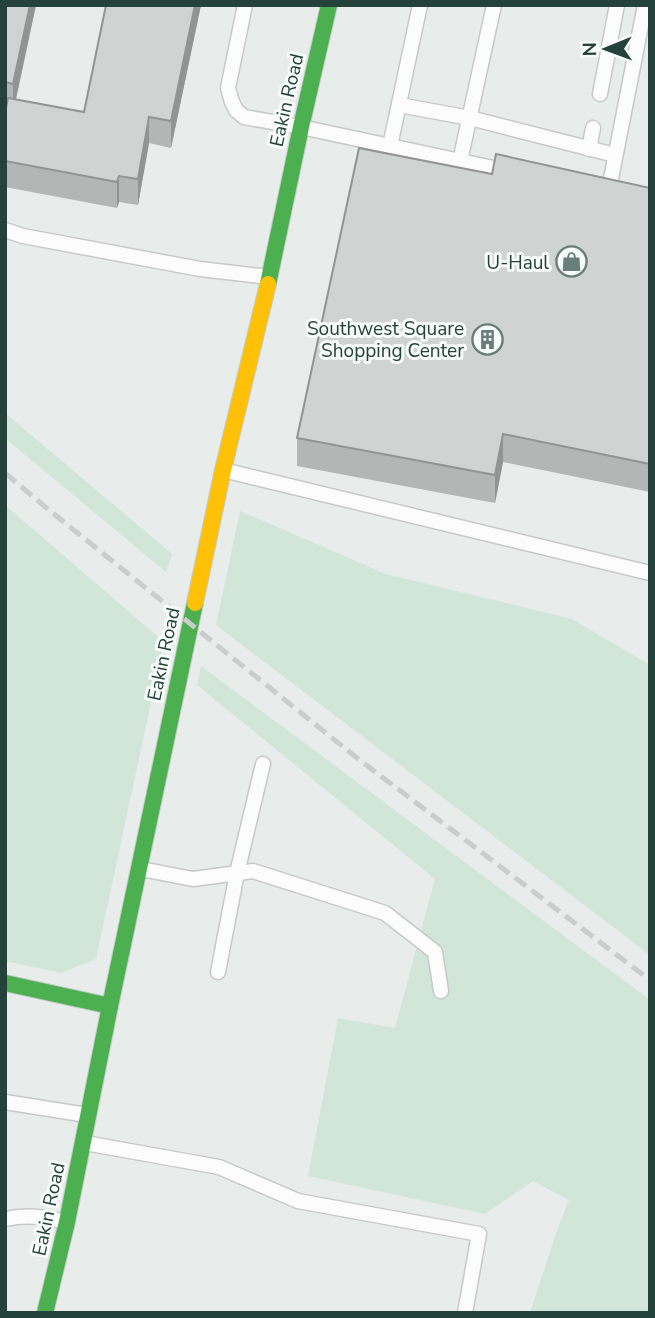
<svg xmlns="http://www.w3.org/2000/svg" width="655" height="1318" viewBox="0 0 655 1318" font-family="'Nunito Sans',sans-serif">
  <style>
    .green { fill: #d1e6d8 }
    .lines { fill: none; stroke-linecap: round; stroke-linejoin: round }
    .lane-casing { stroke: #c5cac8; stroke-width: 17 }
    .fast-casing { stroke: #c3cbc8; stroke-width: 18 }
    .slow-casing { stroke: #c3cbc8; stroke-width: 18 }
    .lane { stroke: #fcfcfc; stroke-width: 14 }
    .fast { stroke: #4caf50; stroke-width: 16 }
    .slow { stroke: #ffc107; stroke-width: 16 }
    .rail { stroke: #c9cdcc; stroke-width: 5; stroke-dasharray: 14 7; stroke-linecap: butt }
    .wall { fill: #b2b6b5 }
    .shaded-wall { fill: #919493 }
    .building { fill: #cfd4d2; stroke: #919493; stroke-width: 2 }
    .labels { text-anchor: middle; stroke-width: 6; stroke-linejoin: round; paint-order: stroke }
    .street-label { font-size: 19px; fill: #24423a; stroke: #f7fbf9 }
    .poi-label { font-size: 19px; fill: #24423a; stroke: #f7fbf9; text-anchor: end }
  </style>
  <rect width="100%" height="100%" fill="#e8edeb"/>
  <!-- green -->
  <g class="green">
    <path d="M5 413 172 554 166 572 5 438Z"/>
    <path d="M5 505 164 642 96 959 61 973 5 961Z"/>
    <path d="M240 511 386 574 572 619 650 665V955L216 625Z"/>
    <path d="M201 666 650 1000V1313H530L555 1236 569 1200 533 1181 485 1214 308 1176 338 1018 395 1028 435 879 197 685Z"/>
  </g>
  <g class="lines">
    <defs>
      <g id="lane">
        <path d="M245 5 228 88 232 102 236 110 244 117 301 127 512 172"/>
        <path d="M600 94 617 5"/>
        <path d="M399 105 470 118 615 155"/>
        <path d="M390 146 420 5"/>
        <path d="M589 149 593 128"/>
        <path d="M460 161 494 5"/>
        <path d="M608 194 645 5"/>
        <path d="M5 230 23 236 200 269 269 277"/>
        <path d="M223 470 650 573"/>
        <path d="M141 869 193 879 253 871 385 913 435 952 441 991"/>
        <path d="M218 972 237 873 263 764"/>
        <path d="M5 1102 87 1115"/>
        <path d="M85 1143 219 1167 298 1201 479 1234 465 1313"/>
        <path d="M5 1219C27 1214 45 1217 66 1222"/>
      </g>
      <g id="fast">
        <path d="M268 284 301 127 329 5"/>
        <path d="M5 983 110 1006"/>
        <path d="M45 1313 67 1222 110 1006 195 603"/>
      </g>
      <path id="slow" d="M195 603 223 470 268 284"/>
    </defs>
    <!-- lane casing -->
    <use href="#lane" class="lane-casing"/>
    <!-- fast casing -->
    <use href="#fast" class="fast-casing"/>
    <!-- slow casing -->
    <use href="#slow" class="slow-casing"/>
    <!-- lane -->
    <use href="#lane" class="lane"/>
    <!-- fast -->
    <use href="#fast" class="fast"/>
    <!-- slow -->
    <use href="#slow" class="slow"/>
    <!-- rail -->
    <path class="rail" d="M5 473 49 510 357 758 650 980"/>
  </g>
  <!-- wall -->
  <g class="wall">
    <path d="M5 5H36L16 100 84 112 201 5 171 148 149 143 138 205 119 202 117 208 5 187Z"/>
    <path d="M492 174 650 188V492L503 462 495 503 297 466V438Z"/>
  </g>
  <!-- shaded-wall -->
  <g class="shaded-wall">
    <path d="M30 5H36L13 112V84Z"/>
    <path d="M195 5H201L171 148V121Z"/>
    <path d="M149 117V143L138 205V179Z"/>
    <path d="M119 176V202L117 208V182Z"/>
    <path d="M503 434V462L495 503V475Z"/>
  </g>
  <!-- building -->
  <g class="building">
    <path d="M5 5H30L13 84 5 82Z"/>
    <path d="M106 5H195L171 121 149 117 138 179 119 176 117 182 5 161V113L8 98 84 112Z"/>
    <path d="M359 148 492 174 496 154 650 188V464L503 434 495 475 297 438Z"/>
  </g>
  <!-- icons -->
  <defs>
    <symbol id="shop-ring" viewBox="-11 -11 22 22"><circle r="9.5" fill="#f7fbf9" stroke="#697e78" stroke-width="1.5"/><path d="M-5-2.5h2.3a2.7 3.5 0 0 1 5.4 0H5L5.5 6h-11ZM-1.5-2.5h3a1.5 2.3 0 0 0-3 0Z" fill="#697e78"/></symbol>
    <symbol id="building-ring" viewBox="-11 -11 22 22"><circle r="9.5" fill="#f7fbf9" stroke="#697e78" stroke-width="1.5"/><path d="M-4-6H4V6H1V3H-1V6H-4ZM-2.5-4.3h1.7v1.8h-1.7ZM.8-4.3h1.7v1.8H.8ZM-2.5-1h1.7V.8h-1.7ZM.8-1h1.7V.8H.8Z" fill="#697e78"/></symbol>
  </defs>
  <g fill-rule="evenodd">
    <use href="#shop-ring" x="554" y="244" width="35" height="35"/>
    <use href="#building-ring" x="470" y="322" width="35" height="35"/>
  </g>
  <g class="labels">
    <!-- street labels -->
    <g class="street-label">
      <text transform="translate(286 100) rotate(-77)" y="7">Eakin Road</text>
      <text transform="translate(163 654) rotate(-78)" y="7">Eakin Road</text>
      <text transform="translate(48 1209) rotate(-78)" y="7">Eakin Road</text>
    </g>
    <!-- poi labels -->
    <g class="poi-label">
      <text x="549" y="269">U-Haul</text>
      <text x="464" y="335">Southwest Square<tspan x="464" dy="22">Shopping Center</tspan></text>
    </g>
  </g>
  <!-- border -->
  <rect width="655" height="1318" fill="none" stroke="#24423a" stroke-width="14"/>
  <!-- north arrow -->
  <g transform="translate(606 49) rotate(269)" stroke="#f7fbf9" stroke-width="5" paint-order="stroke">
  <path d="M0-5L12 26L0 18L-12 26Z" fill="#24423a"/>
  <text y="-10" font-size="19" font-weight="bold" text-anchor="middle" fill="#24423a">N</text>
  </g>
</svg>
